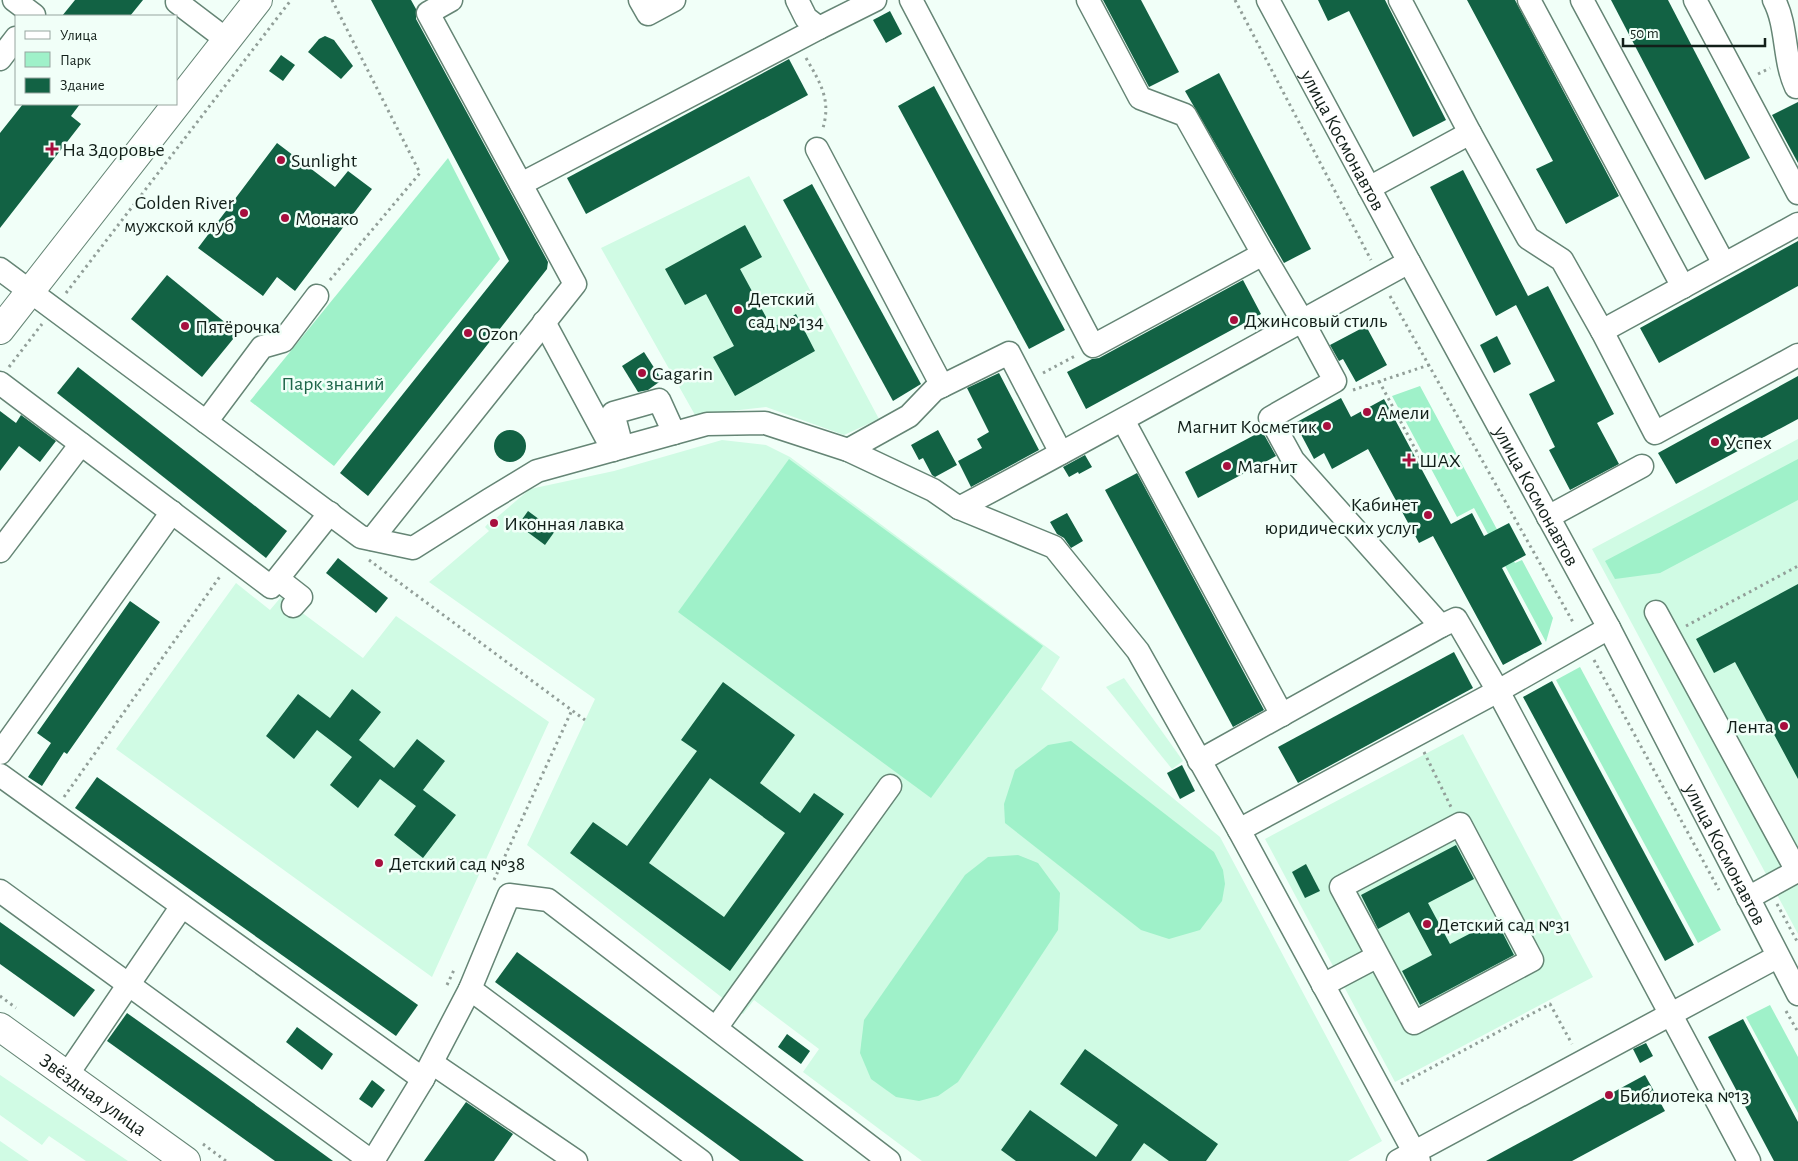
<svg xmlns="http://www.w3.org/2000/svg" width="1798" height="1161" viewBox="0 0 1798 1161" font-family="'Alegreya Sans',sans-serif">
  <style>
    .built { fill: #d0fbe4 }
    .green { fill: #9ff1c9 }
    .building { fill: #126244; fill-rule: evenodd }
    .lines { fill: none; stroke-linecap: round; stroke-linejoin: round }
    .minor-casing { stroke: #658575; stroke-width: 25 }
    .major-casing { stroke: #658575; stroke-width: 30 }
    .path { stroke: #929f99; stroke-width: 3; stroke-dasharray: 2.5 4; stroke-linecap: butt }
    .minor { stroke: #fff; stroke-width: 22 }
    .major { stroke: #fff; stroke-width: 28 }
    .poi-dot { fill: #a70f3e; stroke: #f1fff8; stroke-width: 2 }
    .labels { text-anchor: middle; stroke-width: 5; stroke-linejoin: round; paint-order: stroke }
    .street-label { font-size: 20px; fill: #121f19; stroke: #f1fff8 }
    .poi-label { font-size: 20px; fill: #121f19; stroke: #f1fff8; text-anchor: start }
    .park-label { font-size: 20px; fill: #1e6549; stroke: #f1fff8 }
  </style>
  <rect width="100%" height="100%" fill="#f1fff8"/>
  <!-- built -->
  <g class="built">
    <path d="M749 176 879 419 844 435 766 407 695 415 601 248Z"/>
    <path d="M1798 439V934L1592 549Z"/>
    <path d="M722 440 766 445 790 457 1060 657 1041 689 1220 837 1382 1141 1348 1161H922L803 1072 819 1049 754 1000 743 1014 527 845 595 699 429 582 489 531 485 527 493 518 495 519 530 489 614 471Z"/>
    <path d="M236 583 270 610 281 597 363 658 396 616 549 722 432 977 116 749Z"/>
    <path d="M1124 678 1183 761 1172 769 1106 687Z"/>
    <path d="M1463 734 1593 977 1395 1082 1265 839Z"/>
    <path d="M0 1075 128 1161H86L49 1136 42 1145 0 1115Z"/>
    <path d="M0 1141 29 1161H0Z"/>
  </g>
  <!-- green -->
  <g class="green">
    <path d="M448 158 500 259 334 466 250 401Z"/>
    <path d="M1420 386 1515 563 1522 560 1553 618 1546 642 1474 508 1457 517 1392 396Z"/>
    <path d="M789 459 1043 646 931 798 678 612Z"/>
    <path d="M1798 459V500L1660 573 1615 579 1605 561Z"/>
    <path d="M1580 667 1721 930 1698 943 1556 680Z"/>
    <path d="M1071 741 1214 852 1223 870 1225 884 1222 901 1200 930 1169 939 1141 930 1005 823 1004 804 1015 770 1048 745Z"/>
    <path d="M1018 855 1038 863 1060 893 1058 930 958 1082 938 1096 919 1101 896 1097 871 1079 860 1053 864 1020 965 875 988 857Z"/>
    <path d="M1770 1005 1798 1057V1113L1746 1017Z"/>
  </g>
  <!-- building -->
  <g class="building">
    <path d="M75 0H143L130 16H62Z"/>
    <path d="M371 0H411L416 9V19L548 262 547 269 368 496 340 473 509 261Z"/>
    <path d="M1103 0H1141L1179 72 1149 87Z"/>
    <path d="M1318 0H1385L1446 120 1413 137 1349 11 1328 21Z"/>
    <path d="M1467 0H1515L1619 196 1566 224 1536 169 1553 161Z"/>
    <path d="M1611 0H1668L1750 158 1705 180Z"/>
    <path d="M890 11 902 34 886 43 873 20Z"/>
    <path d="M325 36 334 40 353 66 341 79 308 52 319 39Z"/>
    <path d="M281 55 295 65 283 81 269 71Z"/>
    <path d="M789 59 808 95 586 214 567 178Z"/>
    <path d="M1219 73 1311 249 1284 263 1185 91Z"/>
    <path d="M934 86 1065 330 1029 349 898 106Z"/>
    <path d="M1798 102V163L1772 115Z"/>
    <path d="M23 104H80L71 116 81 124 0 228V133Z"/>
    <path d="M277 143 335 187 348 171 372 189 295 291 277 277 263 296 198 248Z"/>
    <path d="M1463 170 1528 296 1548 286 1614 414 1597 423 1619 464 1570 490 1549 450 1555 447 1529 394 1555 381 1516 305 1496 316 1430 187Z"/>
    <path d="M812 184 921 384 893 401 783 200Z"/>
    <path d="M745 225 762 257 740 269 772 328 796 314 815 351 735 396 713 357 734 346 706 294 685 305 665 269Z"/>
    <path d="M1798 241V286L1659 363 1640 328Z"/>
    <path d="M167 275 238 333 202 377 131 319Z"/>
    <path d="M1243 280 1261 314 1086 409 1067 372 1092 359 1099 358Z"/>
    <path d="M1366 326 1387 365 1356 382 1343 359 1339 361 1330 345Z"/>
    <path d="M1497 336 1511 364 1494 373 1480 345Z"/>
    <path d="M644 352 662 380 648 390 638 392 622 366Z"/>
    <path d="M78 367 287 531 266 558 57 393Z"/>
    <path d="M999 373 1039 450 971 487 958 461 982 448 977 439 989 432 967 388Z"/>
    <path d="M1798 376V419L1676 484 1658 453Z"/>
    <path d="M1341 398 1351 417 1384 399 1451 524 1472 513 1484 536 1509 523 1526 555 1502 568 1542 644 1503 665 1433 536 1419 543 1368 449 1332 469 1324 453 1314 459 1295 423Z"/>
    <path d="M0 411 16 423 21 415 56 441 40 462 19 446 0 471Z"/>
    <path d="M938 430 957 465 935 477 932 475 923 458 919 460 911 445Z"/>
    <circle cx="510" cy="446" r="16"/>
    <path d="M1262 431 1276 456 1198 498 1185 472Z"/>
    <path d="M1085 455 1092 467 1079 474 1078 472 1069 477 1063 467Z"/>
    <path d="M1137 473 1264 710 1233 727 1105 490Z"/>
    <path d="M528 511 555 531 545 545 518 525Z"/>
    <path d="M1067 513 1083 541 1071 548 1064 538 1057 534 1050 522Z"/>
    <path d="M338 558 388 598 376 613 326 573Z"/>
    <path d="M1798 584V779L1735 662 1714 673 1696 639Z"/>
    <path d="M130 601 160 622 67 754 64 752 42 786 28 777 51 743 37 733Z"/>
    <path d="M1454 652 1473 688 1298 783 1278 747Z"/>
    <path d="M1552 681 1694 945 1665 961 1523 697Z"/>
    <path d="M723 682 795 735 760 783 800 813 814 793 844 814 730 971 570 853 593 822 627 846 697 751 681 740ZM710 778 785 833 724 917 649 863Z"/>
    <path d="M352 689 381 712 359 740 394 768 417 739 445 761 423 790 456 815 423 858 394 835 416 806 380 779 358 808 330 785 352 757 317 730 294 759 266 736 298 694 330 718Z"/>
    <path d="M1182 765 1195 791 1180 799 1167 773Z"/>
    <path d="M97 777 418 1005 396 1036 75 808Z"/>
    <path d="M1456 845 1474 879 1428 903 1450 944 1496 920 1514 955 1420 1005 1402 971 1432 955 1409 912 1378 929 1361 895Z"/>
    <path d="M1306 864 1320 891 1305 898 1292 872Z"/>
    <path d="M0 922 95 990 74 1017 0 964Z"/>
    <path d="M517 952 762 1130 804 1161H740L495 982Z"/>
    <path d="M127 1013 203 1067 333 1161H275L107 1041Z"/>
    <path d="M1743 1019 1798 1122V1161H1774L1708 1037Z"/>
    <path d="M297 1027 333 1054 322 1070 286 1042Z"/>
    <path d="M787 1034 810 1051 801 1064 778 1047Z"/>
    <path d="M1646 1043 1653 1056 1640 1063 1633 1049Z"/>
    <path d="M1085 1049 1218 1144 1206 1161H1169L1144 1143 1131 1161H1016L1001 1150 1030 1110 1096 1157 1118 1125 1060 1084Z"/>
    <path d="M1645 1075 1665 1111 1572 1161H1486Z"/>
    <path d="M372 1080 385 1090 372 1108 359 1099Z"/>
    <path d="M466 1102 513 1134 494 1161H424Z"/>
  </g>
  <g class="lines">
    <defs>
      <g id="minor">
        <path d="M14 0 34 15 33 16"/>
        <path d="M179 0 177 2 227 40"/>
        <path d="M640 0 648 14 674 0"/>
        <path d="M797 0 806 18 819 28 875 0"/>
        <path d="M911 0 1093 346 1263 254"/>
        <path d="M1088 0 1140 98 1185 115 1263 254 1302 320 1335 381 1270 418 1293 460 1441 626 1456 619 1498 691 1239 830"/>
        <path id="s1" d="M1268 0 1409 262 1609 628 1798 994"/>
        <path d="M1400 0 1470 133"/>
        <path d="M1529 0 1683 287"/>
        <path d="M1582 0 1724 264"/>
        <path d="M1695 0 1798 193"/>
        <path d="M1774 0C1788 27 1783 59 1796 87"/>
        <path d="M0 59 16 38"/>
        <path d="M817 149 942 386"/>
        <path d="M521 184 819 28"/>
        <path d="M1369 188 1470 133 1528 238 1562 260 1602 331 1655 433 1798 355"/>
        <path d="M0 269 361 537 413 548 489 500 537 471 707 424 765 423 848 450 933 490 959 508 1054 547 1138 651 1239 830 1419 1161"/>
        <path d="M544 322 613 450"/>
        <path d="M1602 331 1798 224"/>
        <path d="M0 383 271 587 330 513"/>
        <path d="M1123 420 1282 715"/>
        <path d="M206 422 262 347 283 341 317 296"/>
        <path d="M622 447 613 413 659 400 674 433"/>
        <path d="M848 450 909 416 934 390 1009 353 1061 453"/>
        <path d="M959 508C1110 428 1259 344 1409 262"/>
        <path d="M1548 517 1642 466"/>
        <path d="M372 539 575 284 428 13 451 0"/>
        <path d="M0 551 81 444"/>
        <path d="M278 579 301 597 293 606"/>
        <path d="M1656 612 1797 871 1748 898"/>
        <path d="M1609 628 1498 691 1749 1161"/>
        <path d="M0 753 172 512"/>
        <path d="M1199 761 1441 626"/>
        <path d="M0 775 423 1079"/>
        <path d="M0 891 371 1161"/>
        <path d="M1323 985 1378 956 1341 887 1460 824 1532 960 1414 1023 1378 956"/>
        <path d="M470 989 701 1161"/>
        <path d="M716 1028 890 786"/>
        <path d="M432 1063 576 1161"/>
        <path d="M67 1075 182 906"/>
        <path d="M373 1161 423 1079 470 989 509 895 548 900 889 1161"/>
        <path d="M1398 1161 1777 957"/>
      </g>
      <g id="major">
        <path d="M0 330 258 0"/>
        <path id="s2" d="M0 1027 186 1161"/>
      </g>
    </defs>
    <!-- minor casing -->
    <use href="#minor" class="minor-casing"/>
    <!-- major casing -->
    <use href="#major" class="major-casing"/>
    <!-- path -->
    <g class="path">
      <path d="M1235 0 1371 260"/>
      <path d="M806 58C821 84 832 101 822 131"/>
      <path d="M1758 74 1770 68"/>
      <path d="M330 280 420 173 332 0"/>
      <path d="M66 293 291 0"/>
      <path d="M1390 296 1574 624"/>
      <path d="M9 367 42 324"/>
      <path d="M1043 373 1077 355"/>
      <path d="M1379 381 1427 471"/>
      <path d="M1353 390 1429 365"/>
      <path d="M369 560 585 720"/>
      <path d="M1686 626 1798 566"/>
      <path d="M1594 660 1719 890"/>
      <path d="M1424 752 1451 807"/>
      <path d="M64 797 221 575"/>
      <path d="M494 880 572 710"/>
      <path d="M1777 904 1798 943"/>
      <path d="M447 985 454 970"/>
      <path d="M0 996 16 1008"/>
      <path d="M1786 1011 1798 1032"/>
      <path d="M1401 1084 1550 1004 1572 1044"/>
      <path d="M203 1144 226 1161"/>
    </g>
    <!-- minor -->
    <use href="#minor" class="minor"/>
    <!-- major -->
    <use href="#major" class="major"/>
  </g>
  <!-- markers -->
  <g class="poi-dot">
    <path d="M49.5 141.5h5v5h5v5h-5v5h-5v-5h-5v-5h5z"/>
    <circle cx="281" cy="160" r="5"/>
    <circle cx="244" cy="213" r="5"/>
    <circle cx="285" cy="218" r="5"/>
    <circle cx="738" cy="310" r="5"/>
    <circle cx="1234" cy="320" r="5"/>
    <circle cx="185" cy="326" r="5"/>
    <circle cx="468" cy="333" r="5"/>
    <circle cx="642" cy="373" r="5"/>
    <circle cx="1367" cy="412" r="5"/>
    <circle cx="1327" cy="426" r="5"/>
    <circle cx="1715" cy="442" r="5"/>
    <path d="M1406.5 452.5h5v5h5v5h-5v5h-5v-5h-5v-5h5z"/>
    <circle cx="1227" cy="466" r="5"/>
    <circle cx="1428" cy="515" r="5"/>
    <circle cx="494" cy="523" r="5"/>
    <circle cx="1784" cy="726" r="5"/>
    <circle cx="379" cy="863" r="5"/>
    <circle cx="1427" cy="924" r="5"/>
    <circle cx="1609" cy="1095" r="5"/>
  </g>
  <g class="labels">
    <!-- street labels -->
    <g class="street-label">
      <text dy="7" stroke="none"><textPath href="#s1" startOffset="159">улица Космонавтов</textPath></text>
      <text dy="7" stroke="none"><textPath href="#s1" startOffset="564">улица Космонавтов</textPath></text>
      <text dy="7" stroke="none"><textPath href="#s1" startOffset="969">улица Космонавтов</textPath></text>
      <text dy="7" stroke="none"><textPath href="#s2" startOffset="115">Звёздная улица</textPath></text>
    </g>
    <!-- poi labels -->
    <g class="poi-label">
      <text x="62" y="156">На Здоровье</text>
      <text x="291" y="167">Sunlight</text>
      <text x="234" y="209" text-anchor="end">Golden River<tspan x="234" dy="23">мужской клуб</tspan></text>
      <text x="295" y="225">Монако</text>
      <text x="748" y="305">Детский<tspan x="748" dy="23">сад № 134</tspan></text>
      <text x="1244" y="327">Джинсовый стиль</text>
      <text x="195" y="333">Пятёрочка</text>
      <text x="478" y="340">Ozon</text>
      <text x="652" y="380">Gagarin</text>
      <text x="1377" y="419">Амели</text>
      <text x="1317" y="433" text-anchor="end">Магнит Косметик</text>
      <text x="1725" y="449">Успех</text>
      <text x="1419" y="467">ШАХ</text>
      <text x="1237" y="473">Магнит</text>
      <text x="1418" y="511" text-anchor="end">Кабинет<tspan x="1418" dy="23">юридических услуг</tspan></text>
      <text x="504" y="530">Иконная лавка</text>
      <text x="1774" y="733" text-anchor="end">Лента</text>
      <text x="389" y="870">Детский сад №38</text>
      <text x="1437" y="931">Детский сад №31</text>
      <text x="1619" y="1102">Библиотека №13</text>
    </g>
    <!-- park labels -->
    <g class="park-label">
      <text x="333" y="390">Парк знаний</text>
    </g>
  </g>
  <!-- legend -->
  <rect x="15" y="15" width="162" height="90" fill="#f1fff8" stroke="#98a59f"/>
  <rect x="25" y="31" width="25" height="8" fill="#ffffff" stroke="#98a59f"/>
  <text x="60" y="40" font-size="15" fill="#121f19">Улица</text>
  <rect x="25" y="52" width="25" height="15" fill="#9ff1c9" stroke="#98a59f"/>
  <text x="60" y="65" font-size="15" fill="#121f19">Парк</text>
  <rect x="25" y="78" width="25" height="15" fill="#126244" stroke="#98a59f"/>
  <text x="60" y="90" font-size="15" fill="#121f19">Здание</text>
  <!-- scale -->
  <path d="M1623 38v8h142v-8" fill="none" stroke="#121f19" stroke-width="2.5"/>
  <text x="1630" y="38" font-size="15" fill="#121f19" stroke="#f1fff8" stroke-width="4" paint-order="stroke">50 m</text>
</svg>
